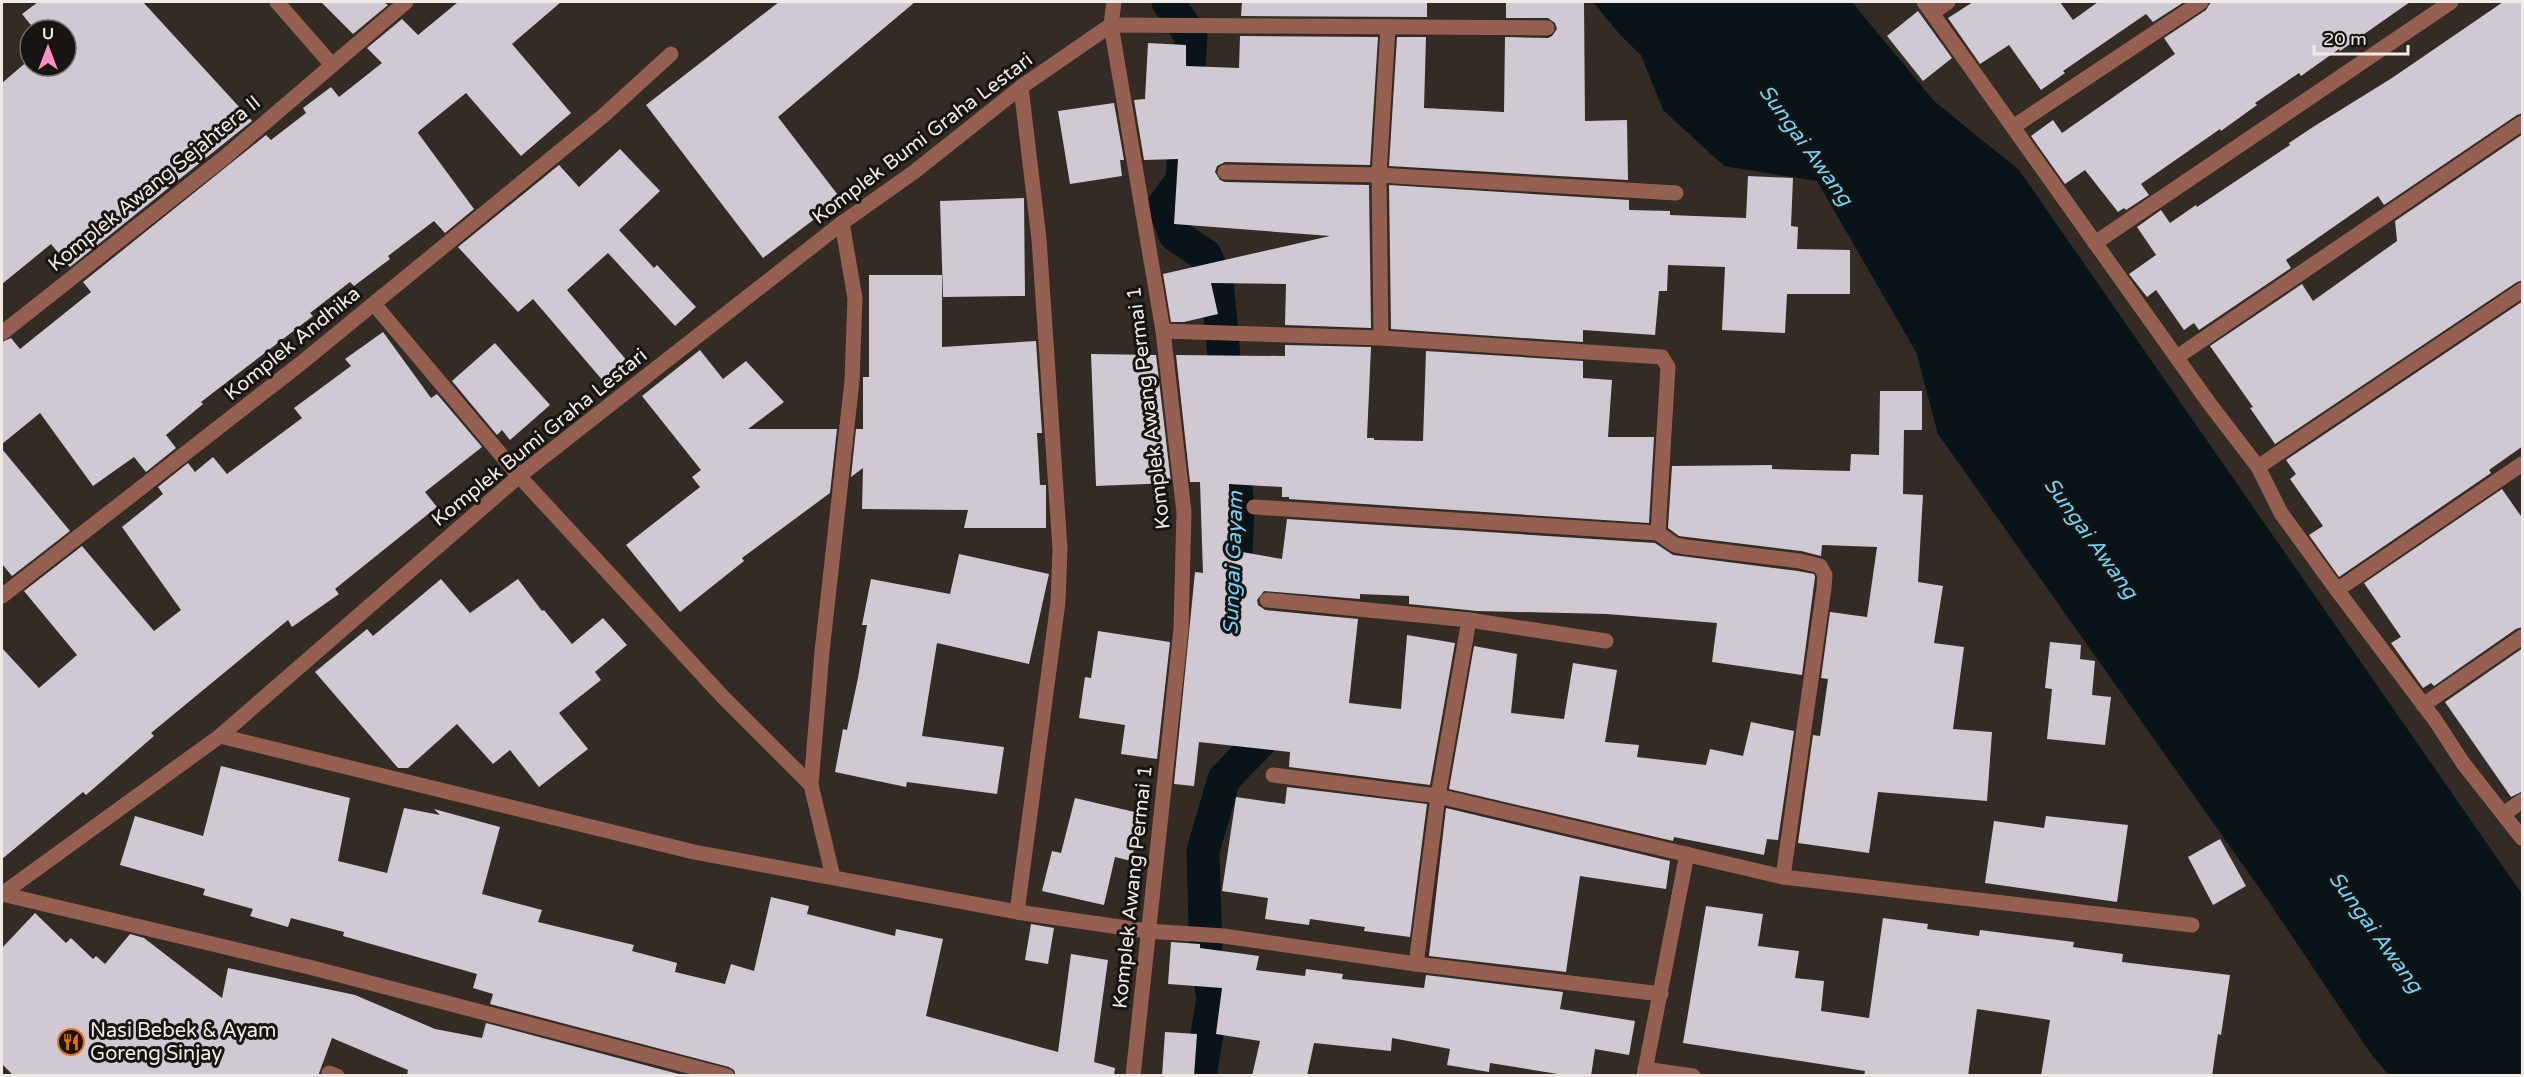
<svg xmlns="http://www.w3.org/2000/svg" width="2524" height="1077" viewBox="0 0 2524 1077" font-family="'Varela Round',sans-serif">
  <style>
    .water { fill: #081419 }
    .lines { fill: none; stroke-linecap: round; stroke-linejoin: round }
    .canal { stroke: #081419; stroke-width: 33 }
    .building { fill: #d0c8d3 }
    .minor { stroke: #956051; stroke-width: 15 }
    .labels { text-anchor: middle; stroke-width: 6; stroke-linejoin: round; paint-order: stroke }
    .street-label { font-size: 20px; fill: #f1ebe7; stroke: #181411 }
    .poi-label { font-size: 20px; fill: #f1ebe7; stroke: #181411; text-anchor: start }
    .water-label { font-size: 21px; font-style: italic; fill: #71d4f9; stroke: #181411 }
  </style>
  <rect width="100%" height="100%" fill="#332b24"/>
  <!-- water -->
  <path class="water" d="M1593 2H1852L1934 101 2019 170 2522 894V1075H2389L2371 1054 2265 896 1938 434 1916 352 1817 181 1724 166 1663 110 1641 55 1621 36Z"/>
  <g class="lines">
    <!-- canal -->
    <g class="canal">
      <path d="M1168 2 1191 36 1182 180 1164 205 1175 235 1205 255 1217 281 1238 509 1234 595"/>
      <path d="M1200 1076 1213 998 1206 956 1203 851 1224 779 1279 722V715"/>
    </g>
  </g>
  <!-- building -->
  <g class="building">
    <path d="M38 2H143L252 121 70 267 51 244 2 284V83L30 59V66H66V30H35L22 14Z"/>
    <path d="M321 2H384L388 5 353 34Z"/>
    <path d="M458 2H561L512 44 571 113 521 156 466 93 419 131 418 133 474 209 445 233 434 221 388 256 390 259 354 286 350 282 310 313 313 316 201 402 203 404 166 435 176 448 146 472 134 457 93 486 40 413 2 444V342L11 338 20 349 91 292 83 282 266 135 271 140 306 113 303 108 331 87 339 97 382 63 367 48 402 19 418 35Z"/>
    <path d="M779 2H915L778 117 841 199 763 258 646 105Z"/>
    <path d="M1242 2H1427V17L1241 16Z"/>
    <path d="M1506 2H1584L1585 121 1627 120 1628 180 1389 166 1397 37H1426L1424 108 1504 112 1505 37 1548 38 1552 36 1557 29 1555 23 1548 18H1506Z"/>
    <path d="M1973 2H2060L2073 20 2098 2H2184L2153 22 2146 14 2063 71 2065 73 2041 90 2009 45 1980 64 1948 18Z"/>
    <path d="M2211 2H2410L2340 51 2339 49 2301 76 2299 73 2255 103 2257 105 2221 131 2220 129 2141 184 2149 195 2126 210 2124 208 2118 212 2085 170 2065 184 2031 136 2053 120 2062 133 2175 54 2164 38 2206 10Z"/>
    <path d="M2503 2H2523V113L2517 115 2384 205 2378 196 2286 260 2291 268 2199 330 2194 323 2184 330 2156 290 2147 297 2129 274 2156 255 2137 227 2161 210 2170 223 2196 205 2197 207 2290 145 2289 143 2313 127 2392 78Z"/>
    <path d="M1918 11 1952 58 1923 81 1887 36Z"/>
    <path d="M1240 36 1378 37 1370 165 1225 162 1217 166 1215 172 1220 180 1225 182 1369 185 1371 328 1285 325 1286 284 1211 283 1218 314 1184 322H1171L1163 274 1330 236 1174 224 1178 159 1144 160 1134 100 1145 99 1148 43 1186 45V66L1239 68Z"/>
    <path d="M1114 103 1124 160H1120L1122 176 1070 184 1058 111Z"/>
    <path d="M2523 134V280L2517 282 2275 444 2250 408 2253 407 2210 346 2302 284 2313 301 2397 241 2395 221Z"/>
    <path d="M620 149 660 191 619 230 654 268 657 265 696 307 675 326 608 253 567 290 628 362 604 382 533 299 518 312 458 247 559 165 579 187Z"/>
    <path d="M1748 176 1793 178 1791 226 1798 227 1797 249 1850 250V294H1787L1785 333 1722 330 1725 267 1668 265 1667 291H1659L1655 335 1583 330V342L1391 329 1389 185 1629 200V210L1670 211V215L1746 218Z"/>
    <path d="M1024 198 1025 296 943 297 940 201Z"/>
    <path d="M869 275H942V347L1036 341 1042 433H1037L1040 485H1046V528H964L968 510 862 509 863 468 851 477 856 429H863V377H869Z"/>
    <path d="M2523 301V446L2489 470 2491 473 2339 577 2309 535 2323 526 2290 479 2296 474 2286 460Z"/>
    <path d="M383 332 431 398 437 394 482 447 425 492 437 507 335 589 339 594 292 627 288 620 151 733 154 736 86 795 83 792 2 859V648L39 688 77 655 24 591 82 546 154 631 181 610 122 527 163 494 158 487 188 463 195 472 213 457 227 474 302 418 294 408 351 366 345 359Z"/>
    <path d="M495 343 550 405 510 440 502 430 497 435 452 381Z"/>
    <path d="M1285 345 1371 347 1367 438H1374V440L1423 441 1426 351 1583 361V378L1612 380 1608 437H1654L1649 523 1289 499V497H1282V487L1229 484 1231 550 1282 559 1287 519 1655 543 1673 555 1798 571 1814 574 1815 577 1802 675 1712 662 1717 623 1607 614 1477 611 1409 604V596L1360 594V599L1264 591 1257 600 1258 605 1265 610 1358 619 1349 703 1401 709 1407 635 1455 643 1430 785 1289 767 1290 752 1199 742 1194 786 1174 784 1195 572 1203 573 1200 482H1190L1176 355 1285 356Z"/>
    <path d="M700 350 723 379 746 361 784 402 748 429H837L830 493 742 558 744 561 680 612 626 545 700 487 692 477 701 470 642 396Z"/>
    <path d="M1091 354 1156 355 1171 483 1096 486Z"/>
    <path d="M1880 391H1922V430H1904L1903 494 1923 495 1918 582 1943 586 1934 643 1964 647 1953 729 1992 732 1987 801 1878 792 1869 853 1798 843 1813 735 1820 736 1828 679 1821 678 1830 612 1867 617 1877 547 1822 545 1821 556 1801 551 1679 536 1668 528 1672 466 1772 465V469L1850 471 1851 454 1879 455Z"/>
    <path d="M2 449 70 531 12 576 2 564Z"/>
    <path d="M2502 489 2523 519V627L2516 629 2434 686 2431 683 2423 688 2391 643 2401 637 2364 583Z"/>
    <path d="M959 554 1049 574 1029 664 937 643 922 736 1004 747 997 794 907 782 906 787 835 772 843 729 847 730 858 678 867 625H862L871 579 950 594Z"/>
    <path d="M441 579 470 613 518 579 542 611 544 610 572 644 603 618 627 645 595 672 601 680 559 713 588 749 539 787 510 750 493 764 457 724 408 768H398L315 672 367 629 373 636Z"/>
    <path d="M1098 631 1170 642 1157 759 1121 754 1125 725 1079 718 1085 677 1091 678Z"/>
    <path d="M2050 642 2081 645 2080 659 2095 661 2092 695 2111 697 2105 745 2047 739 2052 689 2045 688Z"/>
    <path d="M1474 646 1517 654 1511 713 1564 719 1573 663 1617 670 1605 742 1639 745 1637 757 1706 765 1710 749 1743 756 1751 722 1794 731 1778 840 1767 839 1764 855 1674 837 1673 841 1449 789Z"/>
    <path d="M2523 648V791L2511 797 2445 702Z"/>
    <path d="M221 766 350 798 338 861 387 873 404 808 440 815 434 809 500 827 482 894 542 910 538 922 634 945 632 951 677 963 675 972 725 984 731 964 754 971 771 897 809 906 807 914 895 936 896 929 943 939 926 1016 1058 1052 1071 954 1108 960 1094 1062 1115 1068 1114 1076H736L734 1070 729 1067 490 1004 493 994 473 988 477 974 343 936 344 932 291 918 288 927 250 916 253 909 203 895 205 889 120 865 135 816 203 836Z"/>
    <path d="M1287 787 1427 804 1410 937 1364 931 1365 927 1310 919 1309 925 1265 919 1268 898 1222 891 1236 797 1285 804Z"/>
    <path d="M1075 798 1143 814 1131 861 1115 857 1104 905 1042 891 1052 851 1061 853Z"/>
    <path d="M1446 808 1670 861 1666 889 1580 876 1566 972 1429 956Z"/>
    <path d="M2046 816 2128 825 2117 902 1985 883 1994 821 2044 828Z"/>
    <path d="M2220 839 2246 886 2213 905 2188 857Z"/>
    <path d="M1706 906 1763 914 1758 946 1799 951 1795 978 1824 981 1821 1011 1869 1018 1883 918 1928 924 1927 929 1979 936 1980 930 2074 942 2073 947 2123 954 2122 962 2230 975 2221 1035 2218 1034 2212 1076H2041L2050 1020 1977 1009 1968 1076H1864L1865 1071 1683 1043Z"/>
    <path d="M35 913 66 943 71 938 93 959 96 956 105 964 130 934 144 938 222 998 228 968 355 995 435 1029 482 1038 486 1023 686 1076H407L408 1070 332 1038 318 1076H14L2 1064V948Z"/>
    <path d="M1031 924 1054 928 1048 964 1025 960Z"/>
    <path d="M1171 942 1200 944V948L1259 956 1256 970 1305 976 1306 969 1343 974 1342 979 1424 988 1426 975 1563 992 1560 1009 1635 1021 1629 1055 1595 1049 1591 1076H1570L1490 1063 1489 1072 1447 1065 1450 1049 1392 1038 1391 1051 1314 1043 1307 1076H1252L1260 1041 1216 1034 1222 988 1168 984Z"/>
    <path d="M1165 1032 1197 1034 1194 1076H1162Z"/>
  </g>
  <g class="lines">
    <!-- minor -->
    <g class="minor">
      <path d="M277 2 332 65"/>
      <path d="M1114 2 1111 25 1163 331 1184 512 1181 629 1133 1076"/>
      <path d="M1924 2 2209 403 2258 467 2281 513 2337 590 2435 720 2463 763 2522 838"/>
      <path d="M1932 13 1948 2"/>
      <path d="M1111 25 1547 28"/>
      <path d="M2013 127 2201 2"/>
      <path d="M1225 172 1379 175 1676 193"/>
      <path d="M2095 243 2451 2"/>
      <path d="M374 304 519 476 723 697 811 785"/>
      <path d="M1163 331 1381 338 1662 357 1668 367 1658 533"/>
      <path d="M2 333 225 157 406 2"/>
      <path d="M1381 338 1379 175 1388 27"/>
      <path d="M2177 357 2522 123"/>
      <path d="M2258 467 2522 290"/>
      <path d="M1254 507 1658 533 1675 545 1686 547 1800 561 1820 566 1825 575 1824 588 1783 877"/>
      <path d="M2337 590 2522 464"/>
      <path d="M2 596 300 364 603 116 671 54"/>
      <path d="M1267 600 1469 620 1606 641"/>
      <path d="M2423 705 2522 637"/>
      <path d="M220 736 694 852 1017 912 1147 931 1224 936 1416 964 1661 994"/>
      <path d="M1273 775 1438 796 1783 877 2192 925"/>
      <path d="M2505 813 2522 801"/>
      <path d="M833 877 811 785 822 652 852 381 855 298 842 223"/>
      <path d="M2 894 220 736 519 476 842 223 914 172 1021 87 1111 25"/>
      <path d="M2 894 309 967 727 1076"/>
      <path d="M1017 912 1058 602 1060 549 1039 239 1021 87"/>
      <path d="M1416 964 1438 796 1469 620"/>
      <path d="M1645 1069 1693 1076"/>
      <path d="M329 1073 337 1076"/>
      <path d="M1644 1076 1687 854"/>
    </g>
  </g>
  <!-- icons -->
  <defs>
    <symbol id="restaurant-ring" viewBox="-11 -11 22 22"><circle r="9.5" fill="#181411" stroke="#e8710a" stroke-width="1.5"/><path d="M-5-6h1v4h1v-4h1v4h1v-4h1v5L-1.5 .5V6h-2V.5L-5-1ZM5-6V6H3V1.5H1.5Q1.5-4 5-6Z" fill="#e8710a"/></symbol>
  </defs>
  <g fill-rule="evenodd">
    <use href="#restaurant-ring" x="56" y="1027" width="30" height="30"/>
  </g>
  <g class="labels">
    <!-- street labels -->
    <g class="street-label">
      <text transform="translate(922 138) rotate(-37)" y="7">Komplek Bumi Graha Lestari</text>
      <text transform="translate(154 183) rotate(-39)" y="7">Komplek Awang Sejahtera II</text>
      <text transform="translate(292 343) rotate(-39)" y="7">Komplek Andhika</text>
      <text transform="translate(1148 408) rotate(-97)" y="7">Komplek Awang Permai 1</text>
      <text transform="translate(539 437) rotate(-39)" y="7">Komplek Bumi Graha Lestari</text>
      <text transform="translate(1132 887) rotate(-84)" y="7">Komplek Awang Permai 1</text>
    </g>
    <!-- poi labels -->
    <g class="poi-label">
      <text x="90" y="1037">Nasi Bebek &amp; Ayam<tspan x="90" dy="23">Goreng Sinjay</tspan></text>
    </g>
    <!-- water labels -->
    <g class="water-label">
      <text transform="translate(1806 145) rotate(54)" y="7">Sungai Awang</text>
      <text transform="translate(2091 538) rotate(54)" y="7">Sungai Awang</text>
      <text transform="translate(1233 563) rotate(-88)" y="7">Sungai Gayam</text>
      <text transform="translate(2376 932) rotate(54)" y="7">Sungai Awang</text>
    </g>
  </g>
  <!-- border -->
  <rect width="2524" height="1077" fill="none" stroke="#f1ebe7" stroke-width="6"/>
  <!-- north arrow -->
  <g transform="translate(48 48)"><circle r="28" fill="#181411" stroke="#6f6a67" stroke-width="1.5"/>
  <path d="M0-4.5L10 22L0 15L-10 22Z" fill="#fc8fc2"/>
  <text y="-9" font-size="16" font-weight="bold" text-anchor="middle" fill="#f1ebe7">U</text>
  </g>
  <!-- scale -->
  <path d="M2314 45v9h94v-9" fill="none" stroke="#f1ebe7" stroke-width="3"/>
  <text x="2323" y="45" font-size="18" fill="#f1ebe7" stroke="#181411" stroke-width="4.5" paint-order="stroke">20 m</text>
</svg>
